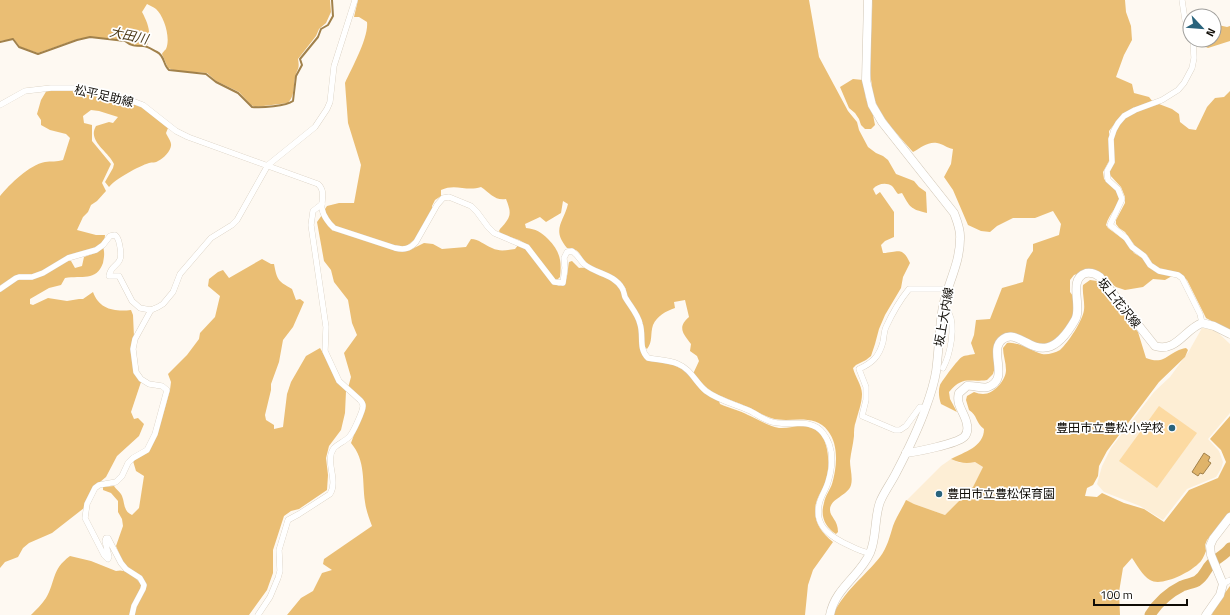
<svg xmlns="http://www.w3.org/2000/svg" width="1230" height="615" viewBox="0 0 1230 615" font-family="'Titillium Web','Noto Sans JP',sans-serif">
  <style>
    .built { fill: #fdeed5 }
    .green { fill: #fcdaa2 }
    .forest { fill: #eabe74 }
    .water { fill: #dfb369; stroke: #a1814b }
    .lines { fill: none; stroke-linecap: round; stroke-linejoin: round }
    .stream { stroke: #a1814b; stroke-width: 2 }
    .river { stroke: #dfb369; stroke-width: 11 }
    .street-casing { stroke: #d1c6b5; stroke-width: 6 }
    .secondary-casing { stroke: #d1c6b5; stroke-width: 9 }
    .street { stroke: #fff; stroke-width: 5.5 }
    .secondary { stroke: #fff; stroke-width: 8 }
    .poi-dot { fill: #29637c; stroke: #fff; stroke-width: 1.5 }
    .labels { text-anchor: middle; stroke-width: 3.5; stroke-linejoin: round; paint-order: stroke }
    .street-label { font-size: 12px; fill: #0f0c06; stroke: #fff }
    .poi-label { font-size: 12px; fill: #0f0c06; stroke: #fff; text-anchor: end }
    .water-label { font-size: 13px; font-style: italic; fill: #4c3a19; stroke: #fff }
  </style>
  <rect width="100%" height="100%" fill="#fef9f2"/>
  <!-- built -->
  <g class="built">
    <path d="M1202 328 1214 329 1230 344V413L1208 439 1219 451 1223 462 1221 469 1216 477 1187 489 1163 520 1140 506 1104 492 1097 484 1102 466 1111 448 1154 392 1170 377 1189 351Z"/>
    <path d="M951 459 960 463H966L975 462 983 467 973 487 945 515 914 504 906 501 941 466Z"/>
  </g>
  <!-- green -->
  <path class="green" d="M1159 406 1197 433 1157 488 1119 461Z"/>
  <!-- forest -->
  <g class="forest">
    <path d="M0 0H330L331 12 326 23 319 29 316 36 298 59C300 70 297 68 295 78 293 88 295 95 288 103L255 107 251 105 239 92 216 81 207 73 176 71 168 68 162 54C162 53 166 49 166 49 171 38 164 16 156 9 154 7 150 6 147 4L142 12C148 23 152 34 147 46H136L130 44 125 40 90 37 78 39 38 53 20 47 14 39 0 41Z"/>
    <path d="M358 0H809L819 57 848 111 857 122 859 130 868 147 876 153 883 156 888 160 896 174 914 181 919 187 926 192 927 213C910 209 910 207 902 193L898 194C896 192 894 188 892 186 886 182 877 184 873 189L876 195 880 192 894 212V237L885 241 881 245 883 253C899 252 902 246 910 263L903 277 901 288 885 315 879 329 875 344 871 356 866 360 856 365 853 368C855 377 862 385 862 394 862 403 858 413 856 421 854 426 854 431 854 436 853 445 851 452 850 461 850 468 853 478 851 485 848 496 830 498 830 510 830 517 838 520 838 532L836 534C825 527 820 516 824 503 825 496 830 490 832 484 837 467 839 445 828 431 814 412 789 424 771 418 764 416 758 412 752 409 725 396 713 398 693 374L699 361 697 356 690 351 691 344C683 334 677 327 689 317L685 300 674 302 675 308C666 311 657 316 653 325 650 334 653 342 647 349L644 346V335L625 293 626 289 622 284C613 279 593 269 586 263 579 255 581 249 567 248 551 229 564 222 568 204L563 201 561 213 546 222 540 217 525 224 526 228C536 229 541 232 548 239 560 251 562 261 560 277L556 281 553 278 528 245 519 240 501 234 499 231 500 229C511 217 512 214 506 199 495 201 490 193 481 187 466 192 456 183 441 190V196L435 200 432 206V209L415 239 407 246 397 247 334 226 326 215 325 209 327 206 339 203H354L361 165 348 123 345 83C352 68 369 37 367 22L359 17H354Z"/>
    <path d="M872 0H1125L1126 12 1131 26 1132 40 1124 55 1116 77 1132 84 1134 93 1149 97 1153 102 1116 122 1109 131V161L1103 172 1104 179 1120 194C1120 206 1109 213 1106 225L1108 228 1127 242 1134 253 1172 276 1165 280 1153 279 1143 287 1125 290 1116 287 1096 272 1086 271 1074 275 1070 280V292L1073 296 1074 310 1073 317 1064 332 1049 344 1039 345 1011 332 1005 334 996 341 993 349 995 367 993 374 987 380C968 383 964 375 949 392L950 399 957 412 941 404C939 398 938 391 940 385 942 381 958 359 962 357 965 355 971 355 975 354L971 343 974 335 976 320 990 319 1002 288 1023 282 1027 260 1033 251V244L1059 235 1061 224 1053 211 1035 218H1013L997 226 990 232 981 231 968 225 953 190 944 177 951 164 953 149C947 148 943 144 937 143 929 141 920 148 913 152 899 136 883 120 875 101 873 96 872 90 872 86 867 57 873 29 872 0Z"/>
    <path d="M1218 25 1227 27 1230 26V41L1208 48 1197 43 1194 40H1214V27Z"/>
    <path d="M853 79 863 80 866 99 873 115 875 125 871 129H865L861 125 859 119 855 113 849 108 840 87Z"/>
    <path d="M47 90 79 91 136 105 141 106 168 128 166 133C167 136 171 141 171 144 172 150 163 159 158 161 156 163 152 162 149 163 139 166 115 179 109 187L105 182 113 168 114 164C108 151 87 141 96 126L109 122 113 123 118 117 99 111 91 110 83 116 84 123 92 125V141L111 164 102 183 106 191 97 201 91 205 88 212 83 217 77 230 96 235H105C105 242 100 244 96 248L38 274 22 275 0 287V196C10 184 29 165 45 162 51 161 57 162 63 160L70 138 66 134 50 130 41 125V120L37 114 41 100Z"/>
    <path d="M1230 91V331L1206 318 1187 280 1182 276 1157 268 1152 263 1147 255 1138 250 1125 232 1119 228 1116 224V220L1125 203V197L1121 187 1109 174 1113 140 1118 127 1126 117 1143 109 1159 104 1172 109 1179 114 1180 122 1189 129 1196 130 1207 107 1215 98 1224 97Z"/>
    <path d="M322 215 326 223 396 251H408L424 243 433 244 442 249 466 247 471 239C479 239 484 245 492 248 500 252 506 250 515 249L519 244 526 248 555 284 559 286C569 283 567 271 569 262L572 261 579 268C586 267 590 269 597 272 617 281 620 288 630 307 633 312 637 318 638 324 642 337 635 353 649 360L674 365 682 369 719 401 720 404C729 408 739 410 748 415 758 419 768 426 779 428 790 429 802 423 813 428 830 435 831 468 825 483 823 489 819 494 817 500 811 517 819 531 833 542L813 570 808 585 805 615H287L301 598 313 591 322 573 332 570 323 564 324 559 372 526C369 518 366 510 365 502 362 481 366 461 351 443L364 407 348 388 351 377 344 353 357 335 352 323 348 300 334 282 331 270 324 261 317 222Z"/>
    <path d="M103 247C105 253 104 257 103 263 96 282 82 275 65 278L61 285 49 288 30 299V304L33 305 48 298 67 301 79 299H83L93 292C99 309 114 312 131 310L133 315 134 337 132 347 141 382 131 412 134 419 138 418 144 424 139 436 117 456 106 477 94 487 84 508 52 533 29 543 23 548 18 557 5 562 0 568V292L16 280 68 261H71L75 268 82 266 84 257 95 253Z"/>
    <path d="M262 259 271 264H274C277 280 278 281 292 289L296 300 300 299 304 302 293 327 283 340 279 362 271 384V390L265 415 266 420 274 425V429L283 427 287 394 291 382 306 356 320 348 346 391 345 413 341 430 329 446 326 458 328 475 327 490 299 509 291 511 284 516 273 550V573L267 590 249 615H134L136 606 145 589 123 563 116 546 123 526 122 519 118 512V501L111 493 103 490V487L114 486C116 489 121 493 122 496 125 503 123 511 132 515L139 508 144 476 136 471 133 461C158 447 162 415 170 390L171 382 168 374 187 355 199 339 200 333 215 317 220 296 208 286 209 279 218 272 223 270 229 278Z"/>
    <path d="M1090 280 1097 281 1138 332 1146 358C1166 366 1168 351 1186 348L1188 350 1185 357 1159 382 1107 451 1099 466 1098 476 1093 485 1087 488 1085 496 1097 497 1102 493 1124 503 1144 509 1164 522 1189 490 1218 478 1226 462 1221 450 1210 439 1230 416V512L1207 540 1205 545 1206 551C1204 556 1202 561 1198 564 1189 573 1161 587 1150 580 1142 575 1137 565 1132 558L1123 568 1119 592 1120 615H833C843 592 865 576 880 557 887 548 890 536 893 526 896 517 902 509 906 500L914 504 945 515 973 487 983 467 975 462C966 464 960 463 951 459 964 452 984 447 984 429 975 422 978 416 969 410L966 400 967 396 974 392C977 393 980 394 983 394 994 394 1006 380 1006 370 1006 362 1003 355 1003 348L1007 343C1018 341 1031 351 1042 354 1047 355 1055 353 1060 350 1068 343 1083 320 1084 310 1085 302 1082 293 1083 285Z"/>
    <path d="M70 556 91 561 116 571C127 568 137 578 142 586L130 615H31C36 610 42 604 46 598 56 581 51 570 70 556Z"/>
    <path d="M1230 586V615H1212L1213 609Z"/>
  </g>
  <!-- water -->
  <path class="water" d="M1204 453 1210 457 1208 461 1211 463 1203 474 1200 473 1198 476 1192 472Z"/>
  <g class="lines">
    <!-- stream -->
    <path class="stream" d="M0 42 13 39 19 47 38 54 77 40 90 37 125 41C131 46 135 46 143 46 147 46 153 50 157 52 165 56 163 65 169 70L206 74 216 82 238 93 252 107C262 108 286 106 293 101L296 76 302 65 300 59 318 37 321 29 328 25 333 16 332 0"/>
    <!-- river -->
    <path class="river" d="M1150 615C1158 602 1168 593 1182 586 1187 584 1193 583 1197 581 1205 576 1205 570 1211 564 1217 558 1225 555 1230 548"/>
    <defs>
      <g id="street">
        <path d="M1182 0 1185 20 1190 30"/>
        <path d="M1193 40 1194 58 1192 68 1184 83 1178 90 1162 100 1135 110 1124 116 1118 123 1114 130 1111 139 1112 162 1107 171 1108 180 1118 189 1122 199 1110 225 1126 238 1132 247 1144 256 1150 265 1159 271 1178 275 1182 278 1200 314 1202 323"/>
        <path d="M0 105 25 91 51 88H78L135 102 143 105 176 131 188 137 318 184C326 191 321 200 322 209 323 215 329 224 334 228L395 248C404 250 410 249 416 242L437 205 443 198 449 197 471 206 477 212 488 227 494 233 527 247 554 282 563 283 565 268 564 258 567 252 572 251C578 255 580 260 584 264 596 274 614 274 622 288 624 291 624 294 625 297 630 306 638 314 640 324 644 336 638 348 648 358 658 360 669 360 678 364 691 369 696 383 706 391 718 400 734 404 748 410 755 413 761 418 769 421 787 428 810 416 823 433 834 447 833 466 828 482 826 490 820 497 819 505 815 524 827 534 842 542 851 546 860 552 870 553"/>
        <path d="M0 289 16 278 19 277H32L43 273 68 258 96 250 103 245 110 236 115 235C119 238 119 242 120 247 124 268 111 262 109 276H119L132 301 140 308 151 310 158 307 163 304 173 292 180 274 211 238 232 225 237 220 268 165 315 127 327 109 330 102 334 66 355 0"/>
        <path d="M943 306C945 308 948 311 949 313 956 327 950 355 943 368"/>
        <path d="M926 408 920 407 906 426 900 430H895L862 416 866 400V387L859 369C872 363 879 357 883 342 884 337 884 331 886 327 892 314 900 300 909 289H947"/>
        <path d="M1223 584 1230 580"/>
        <path d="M132 615 134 606 143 589 144 585 140 578 126 569 121 563 108 538H106L105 541 109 557 108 559 104 555 85 518 87 504 95 488 99 485 116 482 122 476 128 463 133 458 147 450 155 434 167 390 162 386 149 384 141 379 136 372 133 349 135 339 151 310"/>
        <path d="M258 615 270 597 278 578 280 571 279 550 288 520 299 514 330 494C339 480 324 461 334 448 338 444 345 441 349 437 353 433 363 411 363 406 363 403 362 402 360 400L339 381 325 351 326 327 311 225 313 211 322 204"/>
      </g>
      <g id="secondary">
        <path d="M906 453C916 452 956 444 964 437 967 434 968 430 967 425 966 414 955 405 959 393L967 386C974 385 982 389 988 387 1011 379 987 350 1003 339 1022 325 1042 378 1075 320 1083 307 1067 279 1086 273 1091 272 1096 274 1100 277L1155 346C1176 353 1185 329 1202 323L1214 326 1230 334"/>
        <path d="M830 615C835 588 860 576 870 553 877 537 874 518 880 502 884 492 891 483 896 473 907 452 918 430 926 407 930 396 934 384 936 372 939 350 939 328 943 306 948 283 960 263 960 239 961 230 957 221 954 213L882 122 872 105 866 80 868 0"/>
        <path d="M1206 615 1220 595 1223 584 1211 555 1210 546 1213 539 1230 517"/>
      </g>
    </defs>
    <!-- street casing -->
    <use href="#street" class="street-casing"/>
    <!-- secondary casing -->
    <use href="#secondary" class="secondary-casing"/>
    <!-- street -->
    <use href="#street" class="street"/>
    <!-- secondary -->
    <use href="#secondary" class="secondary"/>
  </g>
  <!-- markers -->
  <g class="poi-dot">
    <circle cx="1172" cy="428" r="4"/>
    <circle cx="939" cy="494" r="4"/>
  </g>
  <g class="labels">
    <!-- street labels -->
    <g class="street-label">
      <text transform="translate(104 96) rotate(13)" y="4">松平足助線</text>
      <text transform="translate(1119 303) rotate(51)" y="4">坂上花沢線</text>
      <text transform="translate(944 317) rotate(-80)" y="4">坂上大内線</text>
    </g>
    <!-- poi labels -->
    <g class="poi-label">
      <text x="1164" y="432">豊田市立豊松小学校</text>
      <text x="947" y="498" text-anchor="start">豊田市立豊松保育園</text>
    </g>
    <!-- water labels -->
    <g class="water-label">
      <text transform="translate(129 35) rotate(12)" y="5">大田川</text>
    </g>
  </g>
  <!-- north arrow -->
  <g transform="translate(1202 28) rotate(116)"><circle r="19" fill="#ffffff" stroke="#9f9e9b"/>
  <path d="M0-3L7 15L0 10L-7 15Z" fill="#29637c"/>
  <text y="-6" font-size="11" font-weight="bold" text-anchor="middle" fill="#0f0c06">N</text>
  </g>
  <!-- scale -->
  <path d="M1094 599v6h93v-6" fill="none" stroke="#0f0c06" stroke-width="2"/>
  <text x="1100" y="599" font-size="12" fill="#0f0c06" stroke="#ffffff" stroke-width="3" paint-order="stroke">100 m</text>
</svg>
